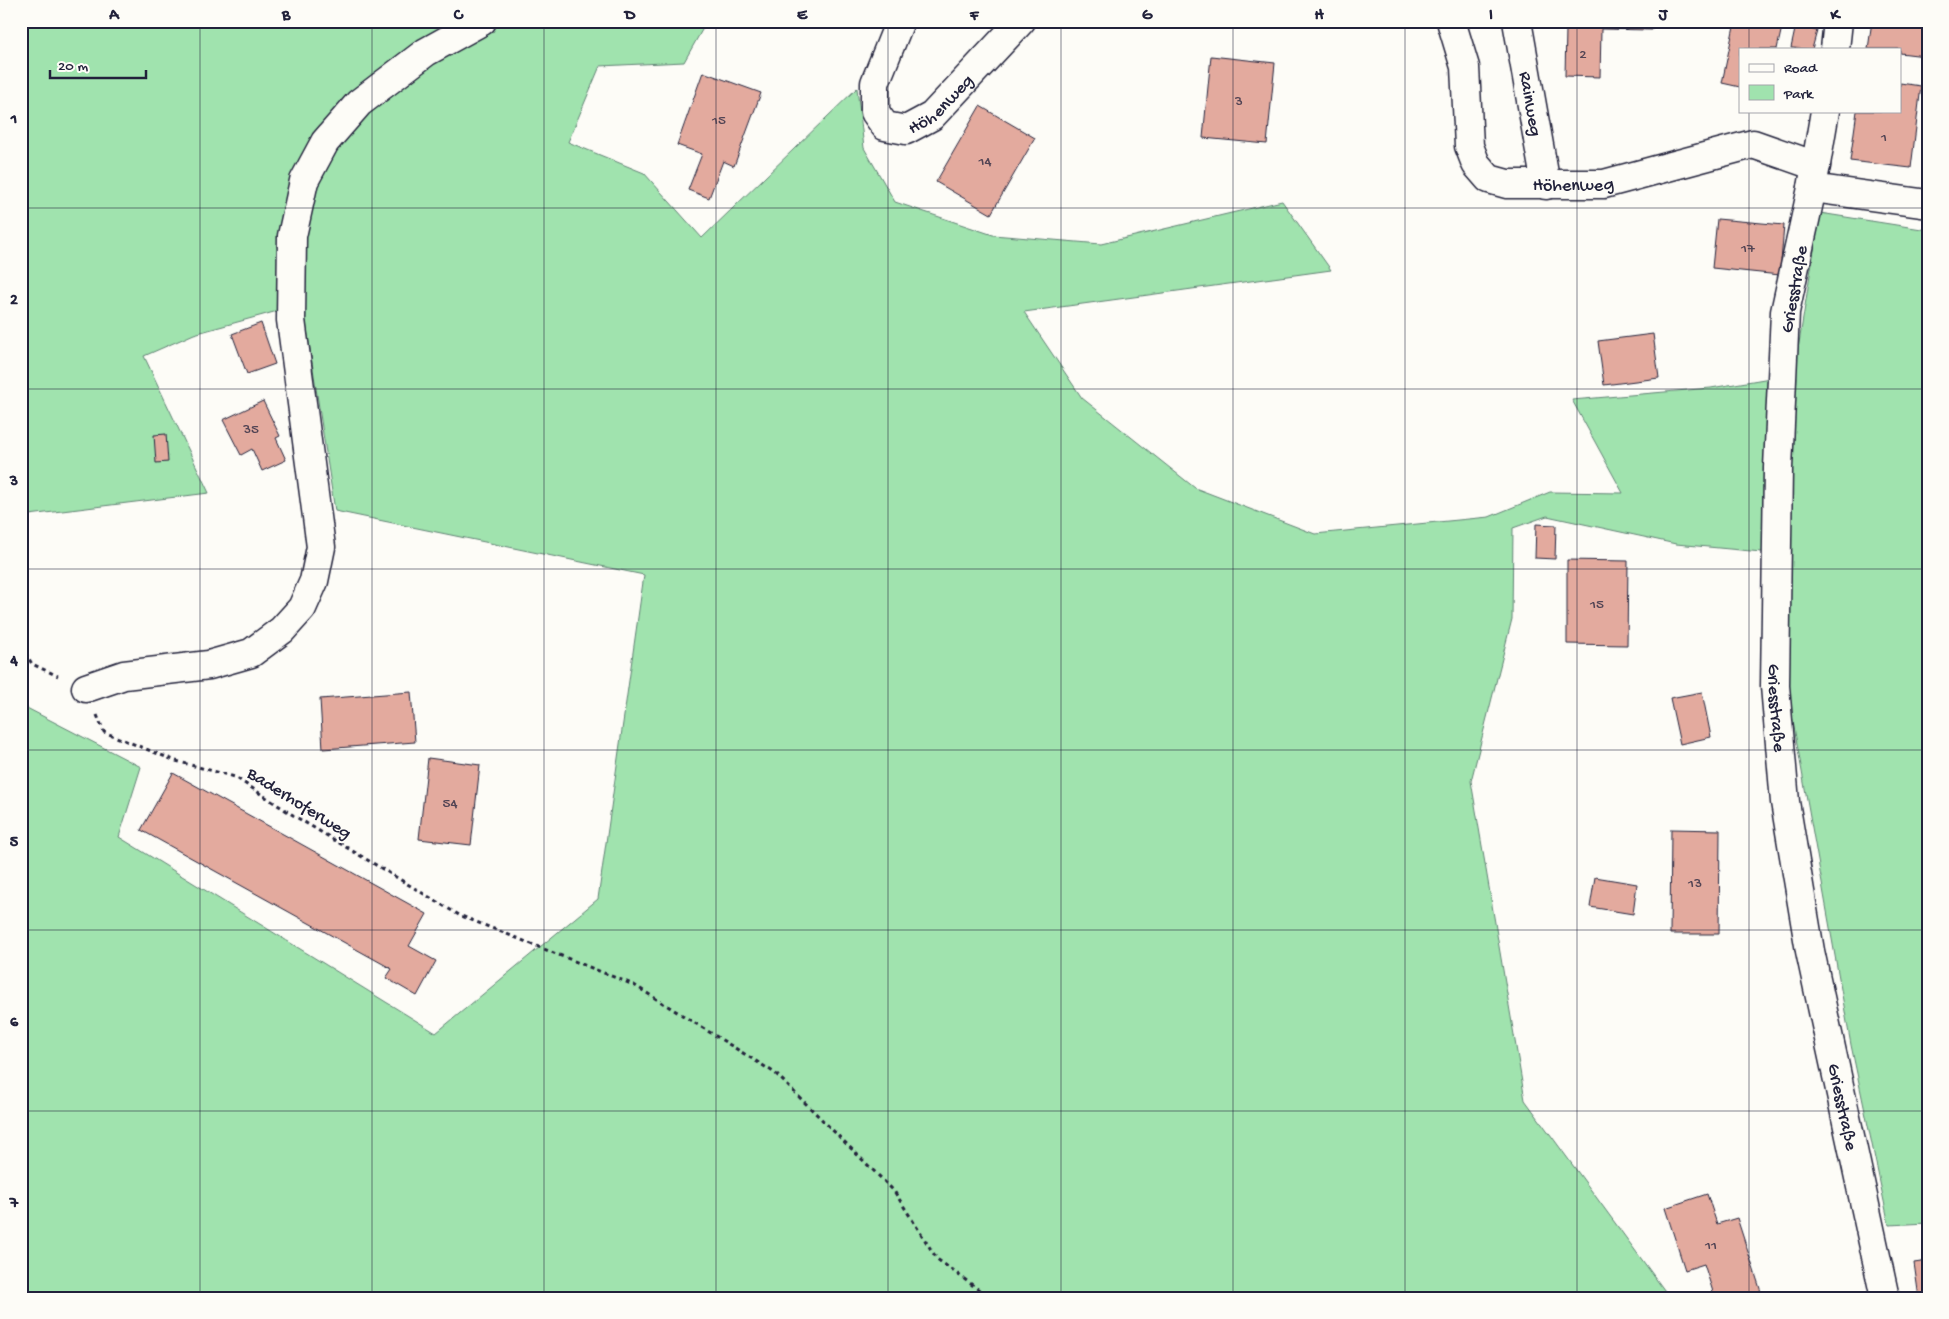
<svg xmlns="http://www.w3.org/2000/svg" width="1949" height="1319" viewBox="0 0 1949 1319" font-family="'Gochi Hand',sans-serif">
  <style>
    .green { fill: #a0e3ae; stroke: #618274 }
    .building { fill: #e3aa9e; stroke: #22223b }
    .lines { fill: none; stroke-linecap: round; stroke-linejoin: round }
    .minor-casing { stroke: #22223b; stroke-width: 31 }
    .path { stroke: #22223b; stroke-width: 3; stroke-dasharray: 4 4; stroke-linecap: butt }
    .minor { stroke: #fdfcf7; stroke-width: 28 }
    .grid { fill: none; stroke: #22223b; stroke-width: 1; stroke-opacity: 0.55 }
    .labels { text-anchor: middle; stroke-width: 4; stroke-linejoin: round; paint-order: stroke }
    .number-label { font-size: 15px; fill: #524454 }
    .street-label { font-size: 18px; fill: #22223b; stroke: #fdfcf7 }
    .neatline { fill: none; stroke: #22223b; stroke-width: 2 }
    .grid-label { font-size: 16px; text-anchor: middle; font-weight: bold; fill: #22223b }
  </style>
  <rect width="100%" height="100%" fill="#fdfcf7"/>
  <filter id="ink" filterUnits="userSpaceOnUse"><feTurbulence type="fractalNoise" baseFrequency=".02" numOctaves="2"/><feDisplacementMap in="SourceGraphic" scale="10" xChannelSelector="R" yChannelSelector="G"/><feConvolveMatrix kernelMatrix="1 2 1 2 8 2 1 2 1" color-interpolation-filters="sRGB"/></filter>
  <g filter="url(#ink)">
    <!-- green -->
    <path class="green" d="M21 21H707L684 62 600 66 568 142 644 173 702 238 857 88 864 148 895 202 993 235 1101 244 1282 201 1331 270 1024 312 1082 398 1195 488 1315 534 1489 517 1550 492 1623 493 1572 400 1711 388 1794 374 1820 213 1928 230V1223L1889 1225 1851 1045 1789 699 1783 554 1676 544 1547 516 1513 528 1512 619 1471 781 1525 1100 1670 1298H21V705L141 767 119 837 436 1033 598 899 644 575 335 511 303 304 194 334 144 356 209 493 21 516Z"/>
    <!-- building -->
    <g class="building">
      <path d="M1561 21H1652V30L1601 29 1600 77 1565 76 1566 29H1561Z"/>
      <path d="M1735 21H1755L1782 27 1777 49H1740V87L1722 83Z"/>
      <path d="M1872 21H1928L1925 56 1900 53V49H1868Z"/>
      <path d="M1796 25 1817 31 1812 49 1791 48Z"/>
      <path d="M1211 56 1275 63 1267 144 1203 138Z"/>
      <path d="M703 72 761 93 734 166 723 161 709 198 688 190 702 154 677 145Z"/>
      <path d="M1900 83 1921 86 1911 168 1850 161 1857 111H1900Z"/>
      <path d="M980 106 1035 138 991 214 936 182Z"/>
      <path d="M1717 219 1784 225 1780 275 1712 268Z"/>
      <path d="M261 323 275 364 247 374 232 334Z"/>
      <path d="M1653 334 1659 378 1604 385 1598 341Z"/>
      <path d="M263 401 280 436 276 438 286 460 262 471 252 449 241 455 223 420Z"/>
      <path d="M166 434 168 462 156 463 154 435Z"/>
      <path d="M1536 524 1556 525 1555 559 1535 558Z"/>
      <path d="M1567 560 1628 561 1627 645 1567 644Z"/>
      <path d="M411 692 415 742 323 749 320 699Z"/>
      <path d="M1702 692 1711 737 1680 744 1670 698Z"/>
      <path d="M428 758 480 765 471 845 419 839Z"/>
      <path d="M173 773 427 914 409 946 436 961 417 996 386 978 392 969 141 830Z"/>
      <path d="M1671 829 1720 830 1719 934H1670Z"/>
      <path d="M1595 877 1637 884 1633 914 1590 907Z"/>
      <path d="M1707 1194 1717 1224 1737 1218 1763 1298H1715L1704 1264 1685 1270 1665 1208Z"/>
      <path d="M1928 1261V1298H1919L1914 1263Z"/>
    </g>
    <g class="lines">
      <defs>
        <g id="minor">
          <path id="s1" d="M900 21 875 83V112L885 126 906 130 932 116 1021 21"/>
          <path id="s2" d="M1451 21 1465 67 1469 146 1476 164 1489 179 1507 184H1604L1753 144 1816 166"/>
          <path id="s3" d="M1517 21 1546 185"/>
          <path d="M1835 49 1838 21"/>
          <path id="s4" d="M1825 111 1812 188 1785 312 1778 468 1775 686 1785 802 1810 951 1885 1298"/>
          <path d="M1812 188 1928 204"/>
          <path d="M86 688 124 675 209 665 251 653 282 630 302 608 314 581 321 547 291 320 292 236 304 181 325 142 359 103 426 52 482 21"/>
        </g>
      </defs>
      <!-- minor casing -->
      <use href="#minor" class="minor-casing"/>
      <!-- path -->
      <g class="path">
        <path d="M21 646 32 664 58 676"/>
        <path d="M97 715 104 732 176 761 235 777 296 817 459 915 634 985 775 1073 894 1191 937 1259 990 1298"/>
      </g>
      <!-- minor -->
      <use href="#minor" class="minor"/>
    </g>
  </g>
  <!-- grid -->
  <path class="grid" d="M200 21V1298M372 21V1298M544 21V1298M716 21V1298M888 21V1298M1061 21V1298M1233 21V1298M1405 21V1298M1577 21V1298M1749 21V49M1749 111V1298M21 208H1928M21 389H1928M21 569H1928M21 750H1928M21 930H1928M21 1111H1928"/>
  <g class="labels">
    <!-- number labels -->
    <g class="number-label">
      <text x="1583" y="58">2</text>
      <text x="1239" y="105">3</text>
      <text x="719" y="124">15</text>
      <text x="1884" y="141">1</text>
      <text x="985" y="165">14</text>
      <text x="1748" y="252">17</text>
      <text x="251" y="433">35</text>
      <text x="1597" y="608">15</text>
      <text x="450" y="807">54</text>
      <text x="1695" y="887">13</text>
      <text x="1711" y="1249">11</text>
    </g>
    <!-- street labels -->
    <g class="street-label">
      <text dy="6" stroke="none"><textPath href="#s1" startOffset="178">Höhenweg</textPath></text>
      <text dy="6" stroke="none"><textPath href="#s3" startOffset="84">Rainweg</textPath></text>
      <text dy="6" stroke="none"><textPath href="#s2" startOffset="251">Höhenweg</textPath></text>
      <text transform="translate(1793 289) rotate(-80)" y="6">Griesstraße</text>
      <text dy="6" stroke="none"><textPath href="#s4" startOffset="601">Griesstraße</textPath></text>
      <text transform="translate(300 802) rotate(32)" y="6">Baderhoferweg</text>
      <text dy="6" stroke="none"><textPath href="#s4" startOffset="1006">Griesstraße</textPath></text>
    </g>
  </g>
  <!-- margin -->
  <rect width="1949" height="1319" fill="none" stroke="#fdfcf7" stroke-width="55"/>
  <!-- legend -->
  <rect x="1739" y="48" width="162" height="65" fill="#fdfcf7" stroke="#a5a5ac"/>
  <rect x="1749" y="64" width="25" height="8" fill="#fdfcf7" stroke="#a5a5ac"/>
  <text x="1784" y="72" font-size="15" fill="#22223b">Road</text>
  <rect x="1749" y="85" width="25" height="15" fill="#a0e3ae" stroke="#a5a5ac"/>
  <text x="1784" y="98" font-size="15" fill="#22223b">Park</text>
  <!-- scale -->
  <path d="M50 70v8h96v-8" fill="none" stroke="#22223b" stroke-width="2.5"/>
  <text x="58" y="70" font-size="15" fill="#22223b" stroke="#fdfcf7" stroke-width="4" paint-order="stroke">20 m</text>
  <rect x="28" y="28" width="1894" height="1264" class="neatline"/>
  <g class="grid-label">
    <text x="114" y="19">A</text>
    <text x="286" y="19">B</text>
    <text x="458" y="19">C</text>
    <text x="630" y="19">D</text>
    <text x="802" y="19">E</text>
    <text x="974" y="19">F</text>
    <text x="1147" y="19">G</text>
    <text x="1319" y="19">H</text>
    <text x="1491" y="19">I</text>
    <text x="1663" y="19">J</text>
    <text x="1835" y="19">K</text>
    <text x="14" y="123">1</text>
    <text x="14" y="304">2</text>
    <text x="14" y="485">3</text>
    <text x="14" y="665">4</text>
    <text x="14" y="846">5</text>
    <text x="14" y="1026">6</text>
    <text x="14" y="1207">7</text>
  </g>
</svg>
